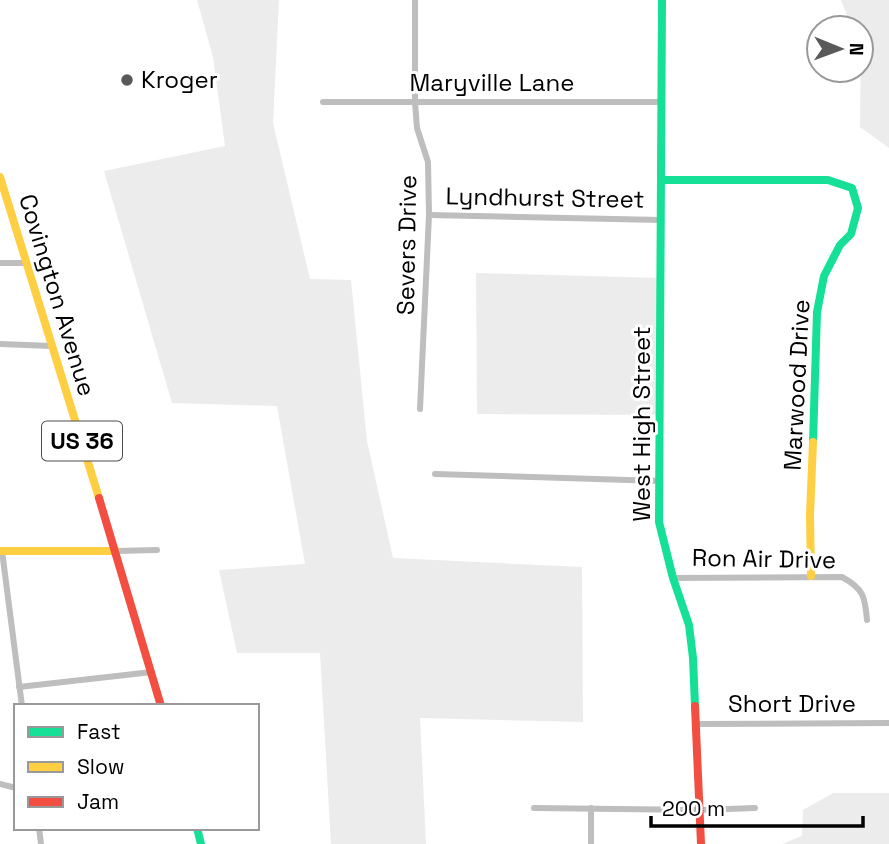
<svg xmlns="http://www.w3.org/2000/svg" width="889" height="844" viewBox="0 0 889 844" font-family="'Space Grotesk',sans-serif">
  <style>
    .green { fill: #ececec }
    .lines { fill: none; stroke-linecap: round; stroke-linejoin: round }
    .street { stroke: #bebebe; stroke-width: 6 }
    .fast { stroke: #16e098; stroke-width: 8 }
    .slow { stroke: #ffcf43; stroke-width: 8 }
    .jam { stroke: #f24e42; stroke-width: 8 }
    .poi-dot { fill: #595959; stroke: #fff; stroke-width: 2.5 }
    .labels { text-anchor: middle; stroke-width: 6; stroke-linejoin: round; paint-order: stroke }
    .shield { fill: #fff; stroke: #4c4c4c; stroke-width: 2 }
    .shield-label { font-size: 23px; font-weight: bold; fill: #000 }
    .poi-label { font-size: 24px; fill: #000; stroke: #fff; text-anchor: start }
    .street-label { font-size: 24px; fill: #000; stroke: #fff }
  </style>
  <rect width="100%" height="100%" fill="#fff"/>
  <!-- green -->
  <g class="green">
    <path d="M197 0H279L273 123 310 279 351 280 367 441 393 558 582 567 583 722 420 718 426 844H331L320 653H237L219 570 305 564 277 406 172 403 104 171 225 146 213 57Z"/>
    <path d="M841 0H889V148L860 127 861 28H852Z"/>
    <path d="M476 273 661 278V415L477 414Z"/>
    <path d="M833 793H889V844H782L802 836 803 810Z"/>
  </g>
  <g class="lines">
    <!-- street -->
    <g class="street">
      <path d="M415 0V102L417 128 428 162 429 215 420 409"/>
      <path d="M323 102H662"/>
      <path d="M429 215 661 220"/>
      <path d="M0 263H26"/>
      <path d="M0 344 52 346"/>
      <path d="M435 474 660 481"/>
      <path d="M2 551 22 706"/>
      <path d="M116 551 157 550"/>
      <path d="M673 578 842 577C864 589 865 597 867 620"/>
      <path d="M19 687 152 672"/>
      <path d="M696 724 889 723"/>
      <path d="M0 784 16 788"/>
      <path d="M534 808 700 810 755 808"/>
      <path d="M591 808V844"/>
      <path d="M39 828 41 844"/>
    </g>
    <!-- fast -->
    <g class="fast">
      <path d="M662 0 659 522 673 578 689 625 693 658 695 706"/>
      <path d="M662 180H828L852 188 858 208 851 234 840 245 824 276 817 312 813 442"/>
      <path d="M197 828 201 844"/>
    </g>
    <!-- slow -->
    <g class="slow">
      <path d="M0 177 99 498"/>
      <path d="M0 551H116"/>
      <path d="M811 576 810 515 813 442"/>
    </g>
    <!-- jam -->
    <g class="jam">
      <path d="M99 498 161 706"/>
      <path d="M695 706 701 844"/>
    </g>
  </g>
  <!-- markers -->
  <circle class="poi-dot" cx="127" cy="80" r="7"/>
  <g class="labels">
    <!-- shield labels -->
    <rect class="shield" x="42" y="421.5" width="80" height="39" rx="5"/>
    <g class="shield-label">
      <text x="82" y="449">US 36</text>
    </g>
    <!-- poi labels -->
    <g class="poi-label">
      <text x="141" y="88">Kroger</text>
    </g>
    <!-- street labels -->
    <g class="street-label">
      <text x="492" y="91">Maryville Lane</text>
      <text transform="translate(545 198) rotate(1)" y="8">Lyndhurst Street</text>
      <text transform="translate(407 245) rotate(-89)" y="8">Severs Drive</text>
      <text transform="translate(57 295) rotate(73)" y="8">Covington Avenue</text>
      <text transform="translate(797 385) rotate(-87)" y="8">Marwood Drive</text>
      <text transform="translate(642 424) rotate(-90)" y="8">West High Street</text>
      <text transform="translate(764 559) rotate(1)" y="8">Ron Air Drive</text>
      <text x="792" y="712">Short Drive</text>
    </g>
  </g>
  <!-- legend -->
  <rect x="14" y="704" width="245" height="126" fill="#ffffff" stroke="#999999" stroke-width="2"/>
  <rect x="28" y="727" width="35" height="10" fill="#16e098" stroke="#999999" stroke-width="2"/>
  <text x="77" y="739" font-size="21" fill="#000000">Fast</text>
  <rect x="28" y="762" width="35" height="10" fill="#ffcf43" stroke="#999999" stroke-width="2"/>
  <text x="77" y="774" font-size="21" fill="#000000">Slow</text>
  <rect x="28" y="797" width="35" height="10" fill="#f24e42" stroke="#999999" stroke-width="2"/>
  <text x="77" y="809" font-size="21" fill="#000000">Jam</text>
  <!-- north arrow -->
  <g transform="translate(840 49) rotate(91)"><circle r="33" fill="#ffffff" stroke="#999999" stroke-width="2"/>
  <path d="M0-5L12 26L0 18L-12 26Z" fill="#595959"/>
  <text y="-10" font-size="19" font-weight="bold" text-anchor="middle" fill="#000000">N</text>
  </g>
  <!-- scale -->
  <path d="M651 816v10h212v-10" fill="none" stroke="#000000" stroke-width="3.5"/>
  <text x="662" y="816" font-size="21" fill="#000000" stroke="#ffffff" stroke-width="5" paint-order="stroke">200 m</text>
</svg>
